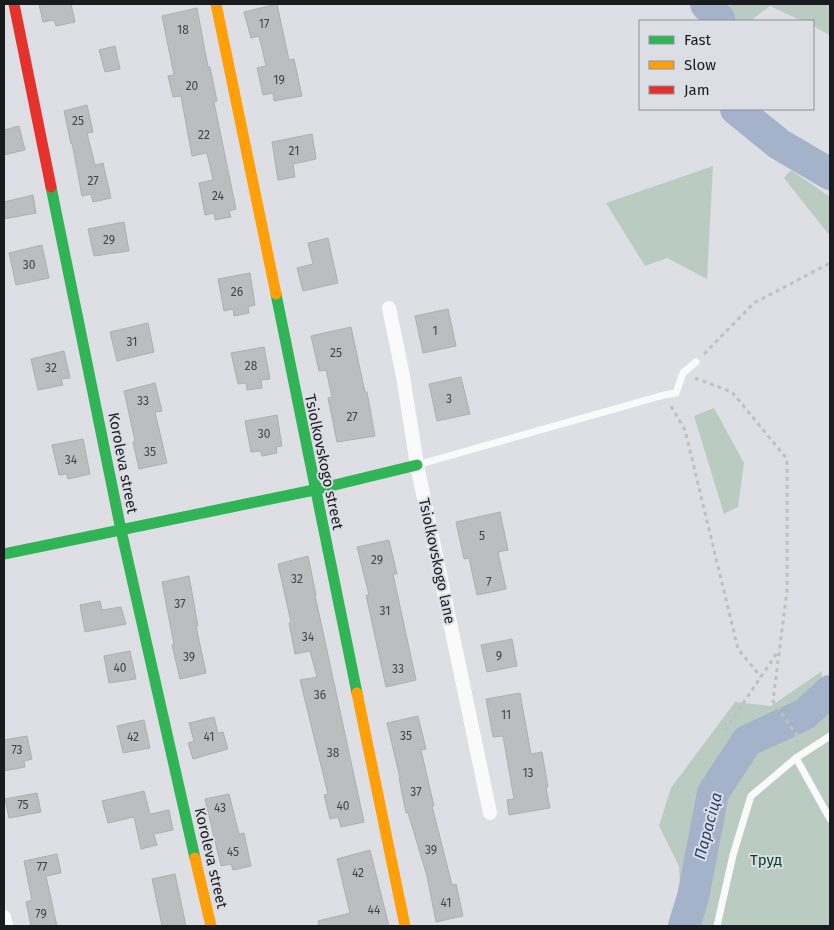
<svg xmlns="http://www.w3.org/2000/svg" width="834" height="930" viewBox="0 0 834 930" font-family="'Fira Sans',sans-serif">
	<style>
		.green { fill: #bacbc2 }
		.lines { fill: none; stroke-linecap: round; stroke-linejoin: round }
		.river { stroke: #a4b2ca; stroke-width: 32 }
		.building { fill: #bcbdc1; stroke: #afafb2 }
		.path { stroke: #bfc0c1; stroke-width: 3; stroke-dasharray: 4 4; stroke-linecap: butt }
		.lane { stroke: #fafafb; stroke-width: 7 }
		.street { stroke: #fafafb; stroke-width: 14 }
		.fast { stroke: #30b455; stroke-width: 11 }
		.slow { stroke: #ff9f0a; stroke-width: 11 }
		.jam { stroke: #e5322d; stroke-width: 11 }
		.labels { text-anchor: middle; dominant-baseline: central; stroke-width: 4; stroke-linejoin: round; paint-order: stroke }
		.number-label { font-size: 12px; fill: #424447 }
		.street-label { font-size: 15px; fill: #1a1b1e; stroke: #dcdee6 }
		.park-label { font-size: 15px; fill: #064625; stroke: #dcdee6 }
		.water-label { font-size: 16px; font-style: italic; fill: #273f6c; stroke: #dcdee6 }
	</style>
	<rect width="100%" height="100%" fill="#dedfe4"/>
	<g class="green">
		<polygon points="731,4 830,4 830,35 813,26 813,21 802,21 770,6 750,21 730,21 724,11"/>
		<polygon points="713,166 707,279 667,258 645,266 606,203"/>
		<polygon points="791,170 830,197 830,236 784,178"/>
		<polygon points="714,408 744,463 738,507 724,514 694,416"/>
		<polygon points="822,671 820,699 830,691 830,926 683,926 679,866 659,826 671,788 735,702 771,706"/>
	</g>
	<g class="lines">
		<g class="river">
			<polyline points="706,4 719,19 719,21"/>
			<polyline points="736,109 779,144 830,174"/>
			<polyline points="684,926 693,897 713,793 747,741 805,714 830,691"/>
		</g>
	</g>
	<g class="building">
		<polygon points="39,4 71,4 75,22 56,26 54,20 43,22"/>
		<polygon points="277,4 289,60 294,59 302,96 274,101 273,93 263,95 257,68 266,66 259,36 251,38 244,12"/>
		<polygon points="197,8 208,67 210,67 217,101 214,102 236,209 229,211 231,217 215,220 214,213 205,215 199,183 213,180 207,153 192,156 181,96 173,97 168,76 174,75 162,16"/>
		<polygon points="115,46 120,69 105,72 99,50"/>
		<polygon points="87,105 93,132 87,133 95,165 103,163 111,198 93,202 91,194 82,196 72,143 71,144 64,111"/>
		<polygon points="19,126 25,150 4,155 4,130"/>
		<polygon points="312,134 316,159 293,164 295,177 278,180 272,142"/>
		<polygon points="33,195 36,213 4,219 4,202"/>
		<polygon points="124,222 129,251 94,256 88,229"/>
		<polygon points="328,238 338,283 303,291 297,268 313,264 308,243"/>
		<polygon points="42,245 49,278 16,285 9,253"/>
		<polygon points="250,273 255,305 248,307 249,313 234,316 233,309 224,311 218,279"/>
		<polygon points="448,309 456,346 423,353 415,316"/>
		<polygon points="148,323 154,352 117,361 110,332"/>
		<polygon points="351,327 365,392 367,392 375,436 337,442 328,398 332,397 326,370 319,371 311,336"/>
		<polygon points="264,347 270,379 261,380 262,388 247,390 246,383 238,384 231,353"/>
		<polygon points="64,351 70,378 61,379 63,385 38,390 31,359"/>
		<polygon points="461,377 470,414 437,421 429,384"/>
		<polygon points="155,383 162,411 155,412 167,463 139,469 133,442 135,441 124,391"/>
		<polygon points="277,415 282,446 276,447 277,453 262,456 260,451 251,452 245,421"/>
		<polygon points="83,439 90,474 68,479 67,474 59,475 52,445"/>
		<polygon points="500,512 508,550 498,552 506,589 477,595 469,558 464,559 456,522"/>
		<polygon points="389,540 397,574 393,574 416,680 386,687 366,595 369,595 357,547"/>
		<polygon points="308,556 316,595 315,595 364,822 341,827 338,817 330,819 324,795 328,794 300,680 317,677 310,651 295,654 289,623 291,622 278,564"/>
		<polygon points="189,576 198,626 196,626 206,673 180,679 172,645 174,645 162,582"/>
		<polygon points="100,601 102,610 121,607 126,624 85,632 80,605"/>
		<polygon points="512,639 517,666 487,672 481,645"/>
		<polygon points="130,651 136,679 109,683 104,656"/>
		<polygon points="520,693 531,754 542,752 548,787 546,787 550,808 509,815 507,800 514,799 503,736 493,737 486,699"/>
		<polygon points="418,716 426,749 421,750 434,806 432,806 452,885 456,884 463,916 436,922 427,876 408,813 406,813 399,778 400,778 387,723"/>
		<polygon points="214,717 218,733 223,732 228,749 193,759 188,743 194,741 189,723"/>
		<polygon points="144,720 150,748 123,753 117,726"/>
		<polygon points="27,736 32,759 24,761 25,767 4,771 4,740"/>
		<polygon points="144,791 150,814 169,810 173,830 154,834 157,845 141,849 134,817 108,823 102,801"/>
		<polygon points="37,793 41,812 9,818 5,799"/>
		<polygon points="229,794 239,834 244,833 251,866 233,870 231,864 221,866 205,799"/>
		<polygon points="370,850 389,926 319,926 318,921 350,913 337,859"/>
		<polygon points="57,854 61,873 46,876 57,926 31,926 26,902 32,900 24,861"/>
		<polygon points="175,874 186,926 162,926 152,879"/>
	</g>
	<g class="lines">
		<g class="path">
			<polyline points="704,354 754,303 830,263"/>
			<polyline points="695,378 732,392 787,459 787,591 773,701 798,737 797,743"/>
			<polyline points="671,406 685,430 738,649 761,677"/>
			<polyline points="725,730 779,650"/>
		</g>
		<g class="lane">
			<polyline points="417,465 664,395 676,393 683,373 696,362"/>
			<polyline points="796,758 830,819"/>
			<polyline points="717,926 733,855 751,796 796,758 830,736"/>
		</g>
		<g class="street">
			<polyline points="389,308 403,376 417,465 490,813"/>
			<polyline points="4,917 6,926"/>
		</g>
		<g class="fast">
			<polyline points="51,187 121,530 195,858"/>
			<polyline points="276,294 357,693"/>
			<polyline points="4,554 314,490 417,465"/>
		</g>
		<g class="slow">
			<polyline points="216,4 276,294"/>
			<polyline points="357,693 405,926"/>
			<polyline points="195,858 211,926"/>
		</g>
		<polyline class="jam" points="14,4 51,187"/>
	</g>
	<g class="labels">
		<g class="number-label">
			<text x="264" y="24">17</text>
			<text x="183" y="30">18</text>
			<text x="279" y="80">19</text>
			<text x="192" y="86">20</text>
			<text x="78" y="121">25</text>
			<text x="204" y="135">22</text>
			<text x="294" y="151">21</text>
			<text x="93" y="181">27</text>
			<text x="218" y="196">24</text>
			<text x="109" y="240">29</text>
			<text x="29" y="265">30</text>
			<text x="237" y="292">26</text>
			<text x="435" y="331">1</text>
			<text x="132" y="342">31</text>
			<text x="336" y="353">25</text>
			<text x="251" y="366">28</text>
			<text x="51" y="368">32</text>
			<text x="449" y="399">3</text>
			<text x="143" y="401">33</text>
			<text x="352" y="417">27</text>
			<text x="264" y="434">30</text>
			<text x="150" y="452">35</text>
			<text x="71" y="460">34</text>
			<text x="482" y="536">5</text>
			<text x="377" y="560">29</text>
			<text x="297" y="579">32</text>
			<text x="489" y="582">7</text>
			<text x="180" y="604">37</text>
			<text x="385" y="611">31</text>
			<text x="308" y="637">34</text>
			<text x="499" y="656">9</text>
			<text x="189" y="657">39</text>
			<text x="120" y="668">40</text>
			<text x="398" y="669">33</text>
			<text x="320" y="695">36</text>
			<text x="506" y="715">11</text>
			<text x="406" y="736">35</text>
			<text x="133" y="737">42</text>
			<text x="209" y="737">41</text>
			<text x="17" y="750">73</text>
			<text x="333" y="753">38</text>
			<text x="528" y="773">13</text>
			<text x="416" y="792">37</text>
			<text x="23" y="805">75</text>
			<text x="343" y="806">40</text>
			<text x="220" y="808">43</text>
			<text x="431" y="850">39</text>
			<text x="233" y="852">45</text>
			<text x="42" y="867">77</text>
			<text x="358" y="873">42</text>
			<text x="446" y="903">41</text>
			<text x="374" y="910">44</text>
			<text x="41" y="914">79</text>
		</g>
		<g class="street-label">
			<text transform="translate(324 462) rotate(78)">Tsiolkovskogo street</text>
			<text transform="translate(123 463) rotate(79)">Koroleva street</text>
			<text transform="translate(437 561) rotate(78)">Tsiolkovskogo lane</text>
			<text transform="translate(211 858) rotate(77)">Koroleva street</text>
		</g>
		<g class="park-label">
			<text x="766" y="860">Труд</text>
		</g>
		<g class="water-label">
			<text transform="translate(708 826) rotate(-75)">Парасіца</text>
		</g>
	</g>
	<rect width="834" height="930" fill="none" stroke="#1a1b1e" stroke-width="10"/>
	<rect x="639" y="20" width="175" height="90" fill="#dcdee6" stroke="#8e9096"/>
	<rect x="649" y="36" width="25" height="8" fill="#30b455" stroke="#8e9096"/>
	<text x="684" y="45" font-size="15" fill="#1a1b1e">Fast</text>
	<rect x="649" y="61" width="25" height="8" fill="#ff9f0a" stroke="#8e9096"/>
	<text x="684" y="70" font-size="15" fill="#1a1b1e">Slow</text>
	<rect x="649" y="86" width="25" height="8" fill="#e5322d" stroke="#8e9096"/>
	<text x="684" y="95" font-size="15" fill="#1a1b1e">Jam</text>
</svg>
